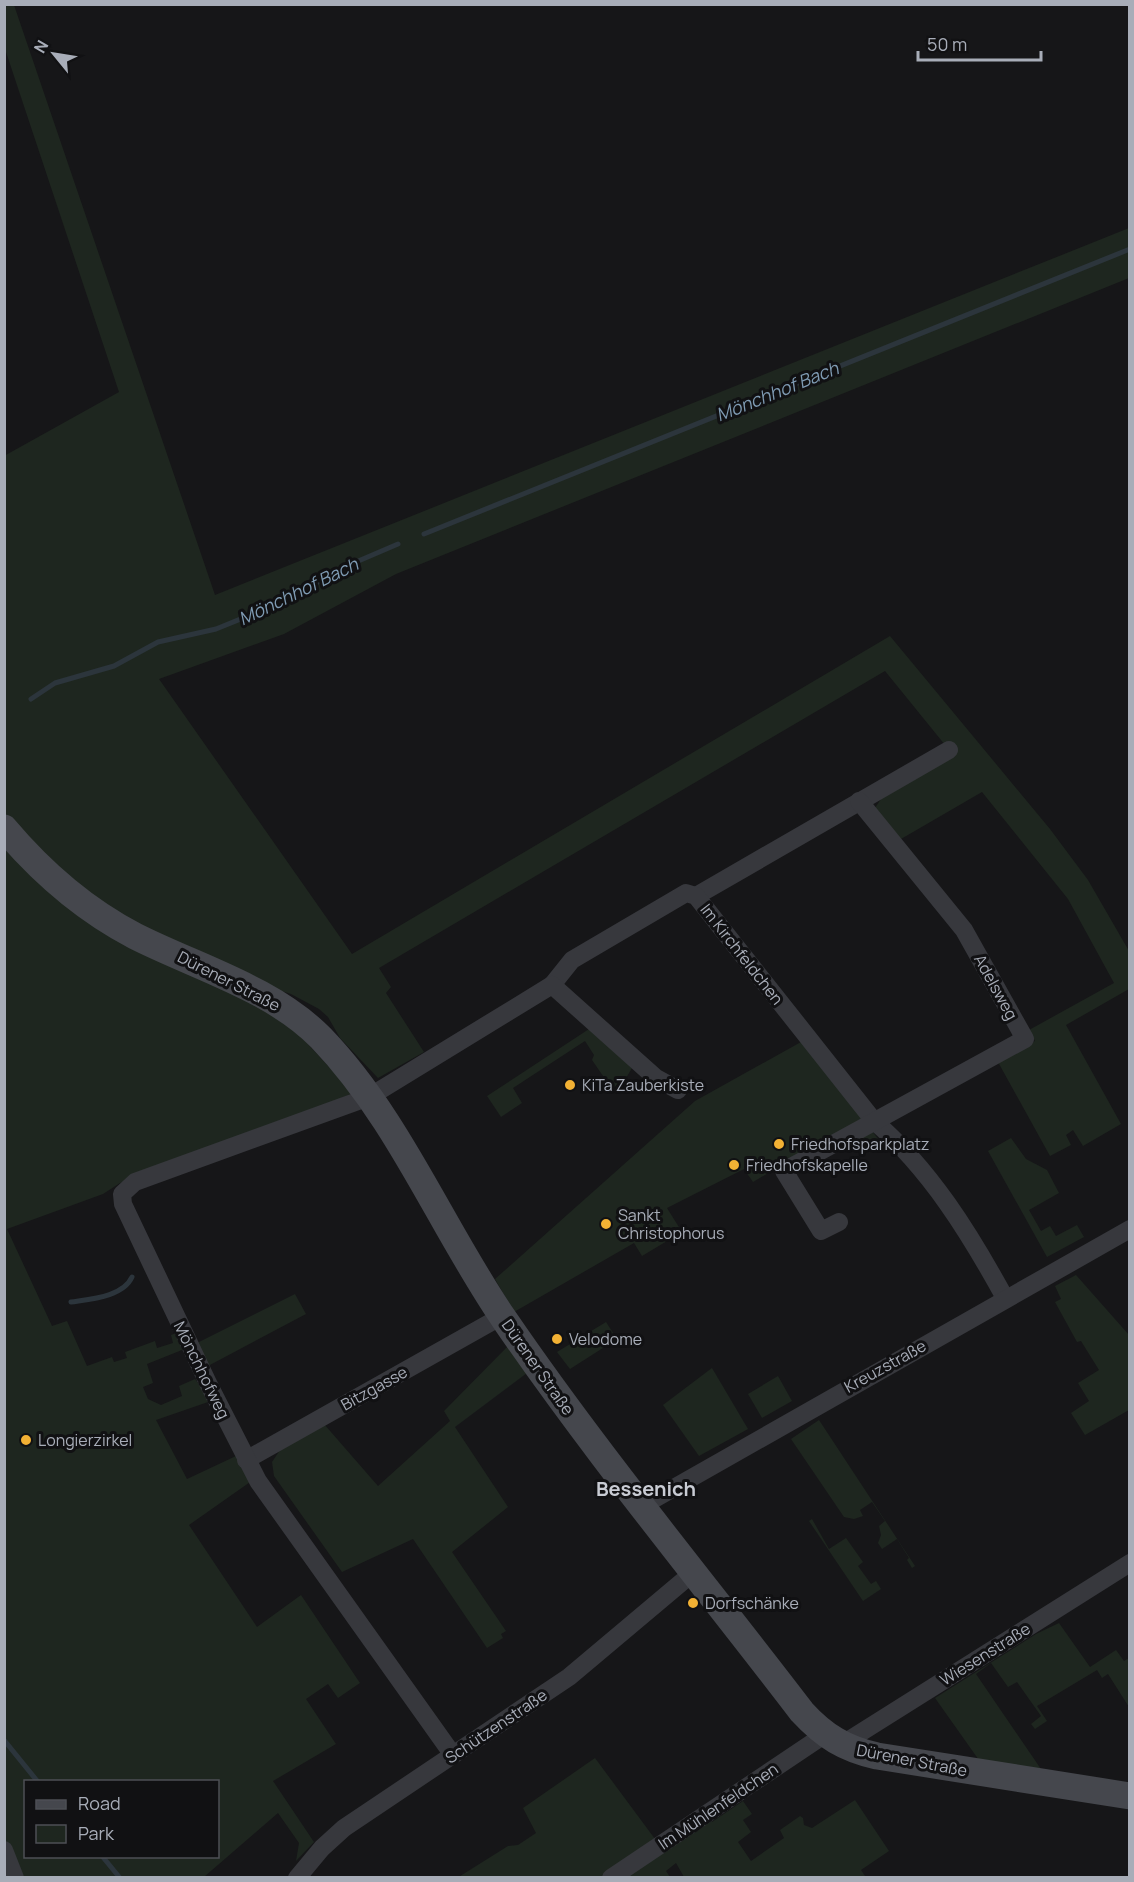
<svg xmlns="http://www.w3.org/2000/svg" width="1134" height="1882" viewBox="0 0 1134 1882" font-family="Manrope,sans-serif">
	<style>
		.green { fill: #1e261f; fill-rule: evenodd }
		.lines { fill: none; stroke-linecap: round; stroke-linejoin: round }
		.stream { stroke: #2c353c; stroke-width: 5 }
		.street { stroke: #37383d; stroke-width: 18 }
		.secondary { stroke: #45474d; stroke-width: 27 }
		.poi-dot { fill: #f2b134; stroke: #111113; stroke-width: 2 }
		.labels { text-anchor: middle; dominant-baseline: central; stroke-width: 6; stroke-linejoin: round; paint-order: stroke }
		.street-label { font-size: 16px; fill: #a8adb8; stroke: #111113 }
		.poi-label { font-size: 16px; fill: #a8adb8; stroke: #111113; text-anchor: start }
		.water-label { font-size: 18px; font-style: italic; fill: #7f9bb3; stroke: #111113 }
		.quarter-label { font-size: 20px; font-weight: bold; fill: #c9ccd4; stroke: #111113 }
	</style>
	<rect width="100%" height="100%" fill="#161618"/>
	<g class="green">
		<polygon points="5,5 14,5 215,595 1129,228 1129,278 396,574 284,634 159,679 352,954 890,636 1050,829 1088,880 1129,951 1129,989 1066,1025 1121,1124 1083,1146 1073,1130 1066,1135 1071,1145 1050,1156 998,1062 1035,1041 1029,1030 1114,983 1068,899 982,792 901,839 875,808 881,799 954,756 885,671 379,968 391,987 386,993 424,1052 378,1078 340,1038 328,1017 319,1009 291,994 247,980 96,905 5,817 4,456 119,392 5,49"/>
		<path d="M 5,840 L 284,1018 L 353,1093 L 266,1130 L 120,1183 L 103,1194 L 7,1229 L 52,1326 L 67,1321 L 87,1366 L 112,1357 L 114,1362 L 127,1358 L 125,1352 L 155,1341 L 157,1348 L 173,1343 L 171,1335 L 179,1332 L 187,1348 L 147,1364 L 153,1383 L 143,1387 L 148,1399 L 161,1405 L 182,1396 L 179,1386 L 195,1379 L 211,1401 L 156,1420 L 187,1479 L 236,1456 L 253,1480 L 189,1525 L 257,1627 L 301,1595 L 360,1683 L 338,1698 L 328,1684 L 306,1699 L 336,1744 L 273,1781 L 314,1842 L 296,1861 L 299,1843 L 278,1813 L 204,1877 L 5,1877 ZM 26,1782 L 218,1782 L 218,1856 L 26,1856 Z"/>
		<polygon points="589,1029 632,1068 626,1078 612,1089 592,1060 594,1055 585,1041 513,1088 522,1103 501,1117 487,1096"/>
		<polygon points="801,1042 883,1145 830,1137 753,1182 744,1169 667,1208 682,1232 642,1256 634,1243 514,1312 495,1279 695,1101"/>
		<polygon points="1011,1138 1026,1159 1047,1170 1059,1193 1029,1210 1041,1231 1050,1226 1056,1236 1077,1225 1084,1237 1047,1257 988,1151"/>
		<polygon points="1076,1275 1129,1335 1129,1410 1085,1435 1071,1413 1089,1401 1078,1383 1099,1370 1081,1341 1077,1342 1055,1302 1061,1299 1055,1286"/>
		<polygon points="295,1294 306,1314 208,1366 195,1344"/>
		<polygon points="606,1322 617,1339 570,1369 557,1352"/>
		<polygon points="509,1345 527,1373 455,1427 508,1507 452,1552 506,1631 501,1634 503,1638 487,1648 413,1539 342,1572 274,1476 272,1462 280,1450 324,1424 378,1486 450,1421 444,1411"/>
		<polygon points="712,1368 748,1429 699,1456 663,1405"/>
		<polygon points="778,1376 792,1401 762,1418 748,1394"/>
		<polygon points="819,1420 915,1566 912,1568 907,1560 909,1558 897,1539 882,1549 878,1543 881,1535 879,1526 885,1521 872,1502 860,1510 863,1516 854,1519 844,1517 791,1439"/>
		<polygon points="812,1519 829,1549 846,1538 863,1562 858,1566 871,1584 876,1581 881,1589 863,1601 809,1521"/>
		<polygon points="1059,1623 1090,1667 1116,1650 1124,1661 1129,1658 1129,1707 1108,1674 1102,1678 1097,1670 1037,1706 1047,1721 1035,1729 1031,1724 1041,1716 1017,1682 1008,1687 991,1663 976,1674 1043,1772 981,1763 935,1698 1036,1634"/>
		<polygon points="595,1758 655,1839 702,1808 712,1822 743,1801 752,1814 743,1820 751,1832 738,1842 751,1861 784,1838 780,1830 800,1816 803,1818 804,1825 812,1828 855,1800 889,1851 861,1870 865,1876 863,1877 684,1877 676,1863 666,1871 670,1877 457,1878 508,1846 518,1845 536,1833 523,1808"/>
	</g>
	<g class="lines">
		<g class="stream">
			<polyline points="424,534 1130,249"/>
			<polyline points="31,699 55,683 114,666 158,642 216,629 280,603 349,565 398,544"/>
			<path d="M 71,1302 C 90,1299 123,1297 132,1277"/>
			<polyline points="4,1740 38,1782"/>
			<polyline points="102,1856 120,1878"/>
		</g>
		<g class="street">
			<polyline points="696,896 949,750"/>
			<path d="M 552,985 L 572,960 L 686,893 L 696,896 L 874,1121 C 930,1169 970,1234 1005,1298"/>
			<polyline points="839,1222 821,1231 784,1171 1025,1039 964,930 859,801"/>
			<polyline points="246,1460 502,1316"/>
			<polyline points="642,1506 1130,1229"/>
			<polyline points="841,1745 1130,1563"/>
			<polyline points="453,1755 258,1481 208,1383 123,1204 122,1194 135,1182 369,1097 552,985 656,1078 678,1090"/>
			<polyline points="4,1850 15,1878"/>
			<polyline points="297,1878 322,1848 344,1828 569,1677 695,1571"/>
			<polyline points="611,1878 824,1735"/>
		</g>
		<path class="secondary" d="M 4,828 C 42,873 83,909 135,936 C 196,967 272,988 321,1038 C 399,1119 441,1227 504,1319 C 597,1455 702,1581 802,1712 C 824,1736 845,1749 877,1756 L 1130,1796"/>
	</g>
	<g class="poi-dot">
		<circle cx="570" cy="1085" r="6"/>
		<circle cx="779" cy="1144" r="6"/>
		<circle cx="734" cy="1165" r="6"/>
		<circle cx="606" cy="1224" r="6"/>
		<circle cx="557" cy="1339" r="6"/>
		<circle cx="26" cy="1440" r="6"/>
		<circle cx="693" cy="1603" r="6"/>
	</g>
	<g class="labels">
		<g class="street-label">
			<text transform="translate(742 954) rotate(52)">Im Kirchfeldchen</text>
			<text transform="translate(229 981) rotate(27)">Dürener Straße</text>
			<text transform="translate(996 987) rotate(61)">Adelsweg</text>
			<text transform="translate(885 1366) rotate(-29)">Kreuzstraße</text>
			<text transform="translate(538 1367) rotate(55)">Dürener Straße</text>
			<text transform="translate(202 1370) rotate(64)">Mönchhofweg</text>
			<text transform="translate(374 1388) rotate(-29)">Bitzgasse</text>
			<text transform="translate(985 1654) rotate(-32)">Wiesenstraße</text>
			<text transform="translate(496 1726) rotate(-34)">Schützenstraße</text>
			<text transform="translate(912 1760) rotate(11)">Dürener Straße</text>
			<text transform="translate(718 1806) rotate(-34)">Im Mühlenfeldchen</text>
		</g>
		<g class="poi-label">
			<text x="582" y="1085">KiTa Zauberkiste</text>
			<text x="791" y="1144">Friedhofsparkplatz</text>
			<text x="746" y="1165">Friedhofskapelle</text>
			<text x="618" y="1215">Sankt<tspan x="618" dy="18">Christophorus</tspan></text>
			<text x="569" y="1339">Velodome</text>
			<text x="38" y="1440">Longierzirkel</text>
			<text x="705" y="1603">Dorfschänke</text>
		</g>
		<g class="water-label">
			<text transform="translate(777 391) rotate(-22)">Mönchhof Bach</text>
			<text transform="translate(298 591) rotate(-26)">Mönchhof Bach</text>
		</g>
		<g class="quarter-label">
			<text x="646" y="1488">Bessenich</text>
		</g>
	</g>
	<rect width="1134" height="1882" fill="none" stroke="#a8adb8" stroke-width="12"/>
	<rect x="24" y="1780" width="195" height="78" fill="#111113" stroke="#4d4f55" stroke-width="1.5"/>
	<rect x="36" y="1800" width="30" height="9" fill="#45474d" stroke="#4d4f55" stroke-width="1.5"/>
	<text x="78" y="1810" font-size="18" fill="#a8adb8">Road</text>
	<rect x="36" y="1825" width="30" height="18" fill="#1e261f" stroke="#4d4f55" stroke-width="1.5"/>
	<text x="78" y="1840" font-size="18" fill="#a8adb8">Park</text>
	<g transform="translate(54 54) rotate(300)" stroke="#111113" stroke-width="4.5" paint-order="stroke">
	<path d="M0-4.5L10 22L0 15L-10 22Z" fill="#a8adb8"/>
	<text y="-9" font-size="16" font-weight="bold" text-anchor="middle" fill="#a8adb8">N</text>
	</g>
	<path d="M918 51v9h123v-9" fill="none" stroke="#a8adb8" stroke-width="3"/>
	<text x="927" y="51" font-size="18" fill="#a8adb8" stroke="#111113" stroke-width="4.5" paint-order="stroke">50 m</text>
</svg>
